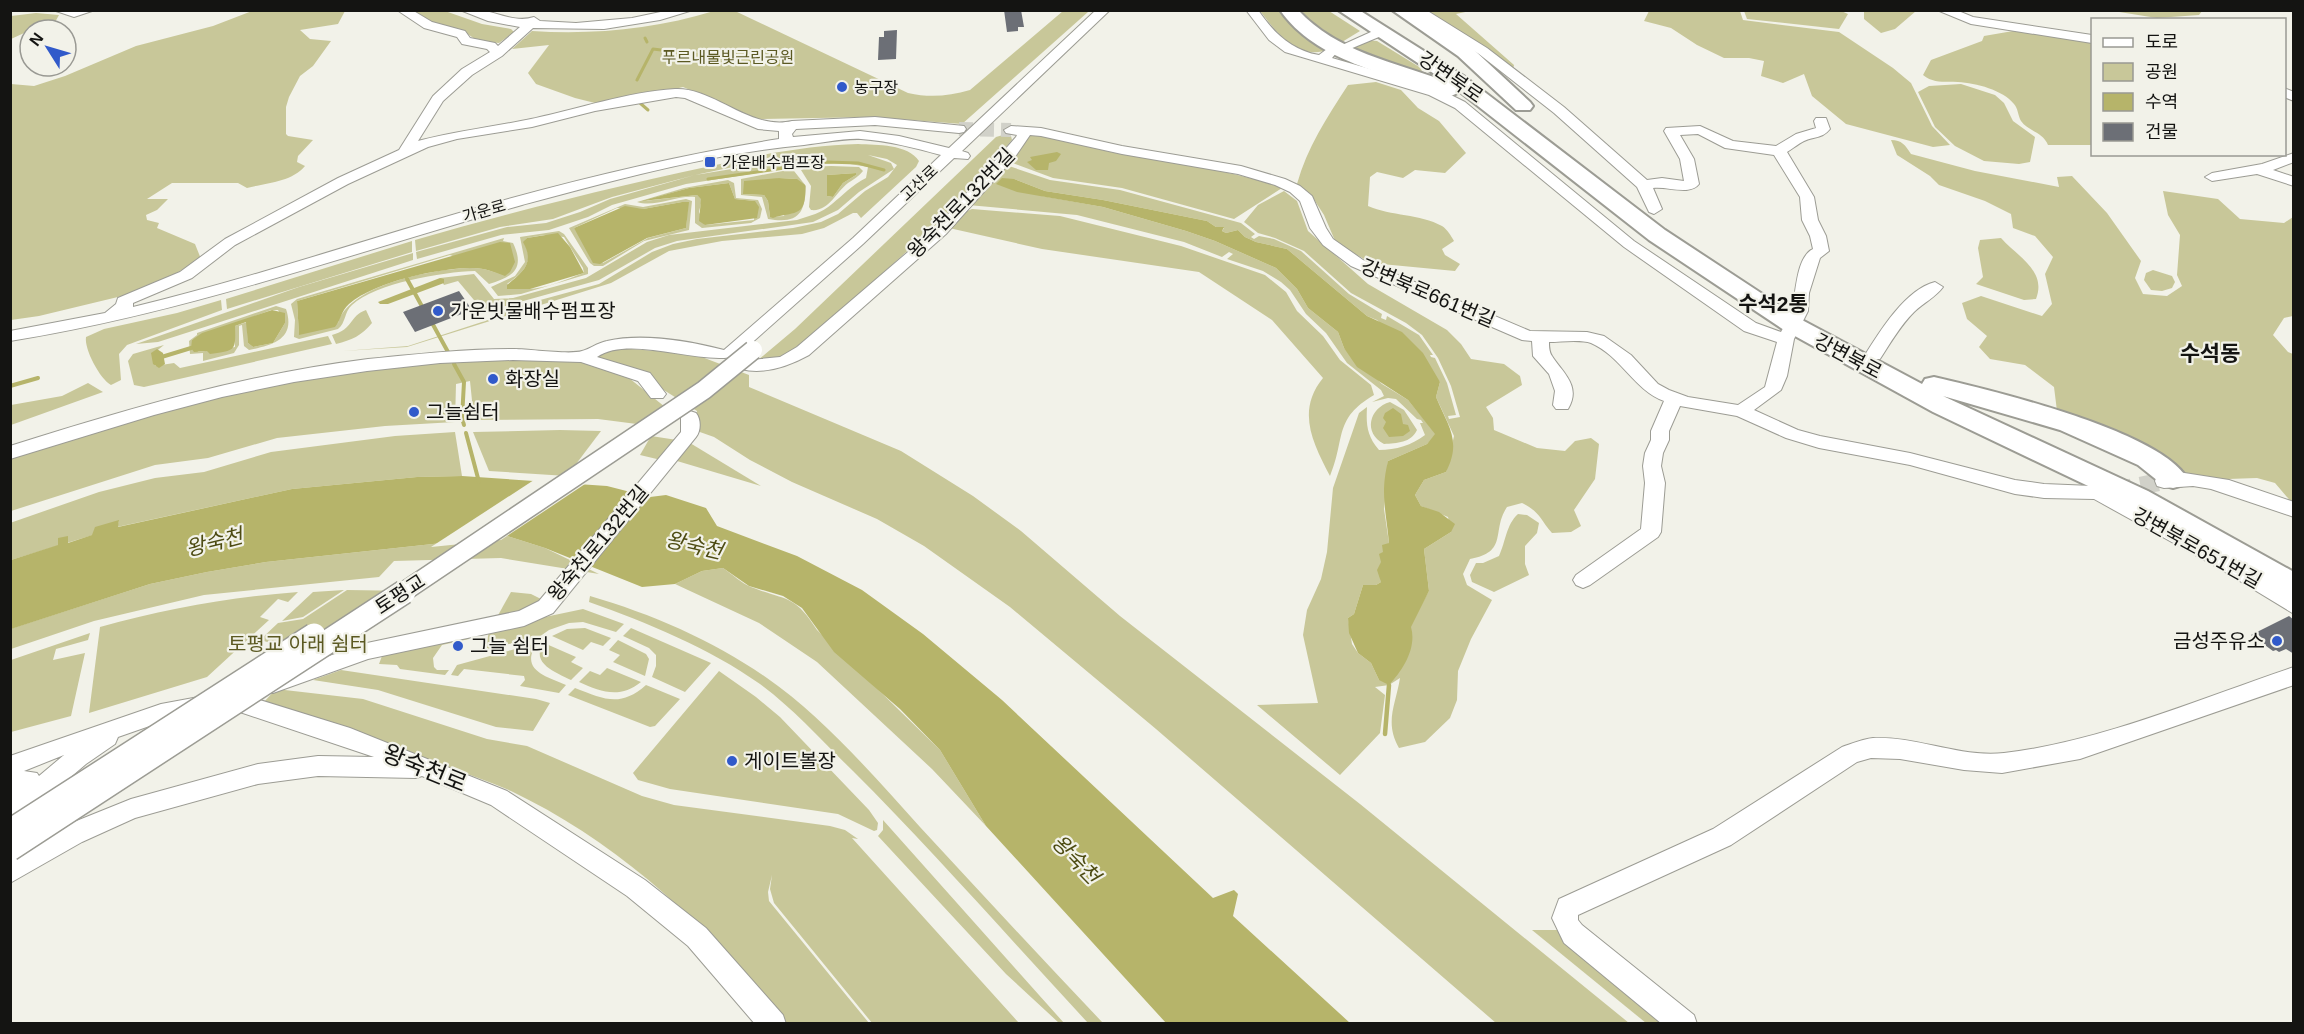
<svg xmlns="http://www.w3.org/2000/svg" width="2304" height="1034" viewBox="0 0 2304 1034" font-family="Arial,'Noto Sans KR',sans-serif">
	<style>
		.green { fill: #c8c799; fill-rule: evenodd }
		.water { fill: #b6b46a }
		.pier { fill: #f2f2e9 }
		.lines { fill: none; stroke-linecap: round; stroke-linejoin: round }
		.stream-far2 { stroke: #b6b46a; stroke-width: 3 }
		.stream-far1 { stroke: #b6b46a; stroke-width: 4 }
		.stream { stroke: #b6b46a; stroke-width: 4.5 }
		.canal { fill: #b6b46a; fill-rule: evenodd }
		.building { fill: #6c6f76 }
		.minor-tunnel-far1 { stroke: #d1d1c9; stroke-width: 14; stroke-dasharray: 14 7; stroke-linecap: butt }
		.minor-tunnel { stroke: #d1d1c9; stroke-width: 18; stroke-dasharray: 18 9; stroke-linecap: butt }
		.minor-casing { stroke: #9c9c94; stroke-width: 2 }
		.highway-casing { stroke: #9c9c94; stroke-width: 4 }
		.minor { fill: #fff; fill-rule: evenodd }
		.highway { fill: #fff; fill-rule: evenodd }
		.minor-bridge-far1-casing { stroke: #9c9c94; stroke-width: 21; stroke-linecap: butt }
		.minor-bridge-casing { stroke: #9c9c94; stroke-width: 26; stroke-linecap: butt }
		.minor-bridge-far1 { stroke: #fff; stroke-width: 18 }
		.minor-bridge { stroke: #fff; stroke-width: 23 }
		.poi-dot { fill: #315aca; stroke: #f2f2e9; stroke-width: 2 }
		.labels { text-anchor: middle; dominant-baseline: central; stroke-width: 4.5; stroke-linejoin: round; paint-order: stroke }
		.far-park-label { font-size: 16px; fill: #5b5922; stroke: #f2f2e9 }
		.far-poi-label { font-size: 16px; fill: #141412; stroke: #f2f2e9; text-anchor: start }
		.far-street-label { font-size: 16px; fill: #141412; stroke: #f2f2e9 }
		.street-label { font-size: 20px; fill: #141412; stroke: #f2f2e9 }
		.poi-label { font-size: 20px; fill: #141412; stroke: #f2f2e9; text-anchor: start }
		.park-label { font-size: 20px; fill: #5b5922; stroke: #f2f2e9 }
		.neighbourhood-label { font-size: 21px; font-weight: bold; fill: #141412; stroke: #f2f2e9 }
		.water-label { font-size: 21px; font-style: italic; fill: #4d4b12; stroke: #f2f2e9 }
		.quarter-label { font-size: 22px; font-weight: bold; fill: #141412; stroke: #f2f2e9 }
		.near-street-label { font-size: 24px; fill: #141412; stroke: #f2f2e9 }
	</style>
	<rect width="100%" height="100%" fill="#f2f2e9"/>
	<g class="green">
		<polygon points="1839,10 1848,14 1839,29 1747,19 1744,11"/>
		<path d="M 252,11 L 345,11 L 338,24 L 300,30 L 310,39 L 331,41 L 313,66 L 300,76 L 289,97 L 286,107 L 286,134 L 288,136 L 313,140 L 298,156 L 297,162 L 305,166 C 292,182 266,183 247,188 L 238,183 L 172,183 L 147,199 L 168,199 L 157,210 L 146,215 L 147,220 L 159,223 L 157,228 L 195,244 L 201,259 L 166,279 L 122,296 L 39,316 L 11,320 L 11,84 L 34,86 L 65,76 L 136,46 L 213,26 Z"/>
		<polygon points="411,11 445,11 482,24 511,29 514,32 499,43 478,41 460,29 430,23"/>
		<path d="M 714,11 L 735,11 L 908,93 C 930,98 949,96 970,90 L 1063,11 L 1088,11 L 1088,12 L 962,124 L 872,117 L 758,119 L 683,87 L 651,95 L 595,103 L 575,98 L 536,84 L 528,73 L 549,45 L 512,49 L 532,31 C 594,35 655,29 714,11 Z"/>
		<path d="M 1260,11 L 1279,11 C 1292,28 1311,39 1329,49 C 1300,62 1276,32 1260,11 Z"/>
		<polygon points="1298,11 1329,11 1360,31 1342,42 1322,32"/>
		<polygon points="1422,11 1470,11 1456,14 1514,65 1513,70"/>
		<polygon points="1649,11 1740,11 1743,20 1839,32 1893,68 1911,83 1932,126 1950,145 1933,147 1846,124 1812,96 1804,74 1783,83 1761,76 1764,61 1749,58 1724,58 1697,45 1671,28 1644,21"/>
		<polygon points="1864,11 1864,10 1916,11 1895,29 1881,33 1864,19"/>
		<polygon points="2113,11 2202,10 2202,11 2199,15 2157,18"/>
		<polygon points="36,13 59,15 54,24 35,28 11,39 11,16"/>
		<path d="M 2013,31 L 2032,32 L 2092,43 L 2092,145 L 2048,145 C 2043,132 2028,131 2021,121 C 2018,116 2018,108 2014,104 C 2003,90 1976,83 1958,82 C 1945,81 1934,84 1923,75 L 1931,60 L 1982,41 L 1984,36 Z"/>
		<polygon points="1366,40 1377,41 1421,68 1422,72 1407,70 1350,48"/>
		<path d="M 1376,82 L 1401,90 L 1418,108 L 1439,121 L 1466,153 L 1445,173 L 1415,170 L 1403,178 L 1377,172 L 1370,177 L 1368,206 C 1391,216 1420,214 1442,226 C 1447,229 1451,236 1454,241 L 1442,249 L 1445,255 L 1460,264 L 1455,271 L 1371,263 L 1336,243 L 1324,215 L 1313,198 L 1297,184 C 1307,148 1327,117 1348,85 Z"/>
		<polygon points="1961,84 1995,95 2004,103 2013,121 2035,137 2030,162 2019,164 1984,161 1955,146 1935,127 1918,92 1929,86"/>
		<path d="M 1030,134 C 1060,139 1090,148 1120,154 C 1175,164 1229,169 1282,188 L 1234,219 L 1122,188 L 1053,178 L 1007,161 Z"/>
		<polygon points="1003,135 1011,136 1012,140 948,214 818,332 784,357 758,360 795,329 996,137"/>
		<path d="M 1891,140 C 1902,140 1905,145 1911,154 L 1975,171 L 2059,187 L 2057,177 L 2072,176 L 2107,213 L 2141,261 L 2135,278 L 2143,294 L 2167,296 L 2182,286 L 2177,275 L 2180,235 L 2168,215 L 2163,191 L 2218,199 L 2240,219 L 2284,223 L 2293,217 L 2293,316 L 2284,318 L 2273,335 L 2288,352 L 2293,354 L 2293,504 L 2275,483 L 2257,478 L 2228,479 L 2215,489 L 2163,468 L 2057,411 L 2054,387 L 2025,365 L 1990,359 L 1979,347 L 1987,336 L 1967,319 L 1962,303 L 1981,296 L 2042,316 L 2052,304 L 2045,274 L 2053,257 L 2035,236 L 2013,228 L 2011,214 L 1985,201 L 1939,185 L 1930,176 L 1897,155 Z"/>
		<path d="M 858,144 C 877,145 908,144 919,161 L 916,167 L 861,218 L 857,213 L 853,213 L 824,228 L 802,234 L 722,241 L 669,251 L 611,283 L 407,347 L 343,351 L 408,346 L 488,320 L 507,309 L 599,284 L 652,252 L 673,244 L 697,239 L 793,228 L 821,222 L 838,214 L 865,191 L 888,177 L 897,165 L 887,159 L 868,155 L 891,163 L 894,169 L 859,192 L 838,210 L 813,222 L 677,241 L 655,248 L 599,280 L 484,312 L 458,281 L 444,285 L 440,278 L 474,274 L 494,299 L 513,298 L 586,278 L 647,242 L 669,235 L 797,220 C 809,216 822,213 832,204 C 843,195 852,185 866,178 L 868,167 L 844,163 L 816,164 L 686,184 L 612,205 L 588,217 L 549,230 L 501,235 L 417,259 L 416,252 L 507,227 L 546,223 L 580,212 L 610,199 L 695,175 L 612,197 L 553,219 L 500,227 L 416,251 L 415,240 C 522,209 629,183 739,160 L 738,166 L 695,175 L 768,163 L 741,165 L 742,159 C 780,151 820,145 858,144 Z"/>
		<path d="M 1003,164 L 1050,180 L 1120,190 L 1241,223 L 1255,234 L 1251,237 L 1254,239 L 1259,236 L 1274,239 L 1301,251 L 1349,294 L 1382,314 L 1381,318 L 1386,320 L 1387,316 L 1419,335 L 1433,355 L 1430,355 L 1431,357 L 1435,358 L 1447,383 L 1456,415 L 1448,416 L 1449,419 L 1460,417 L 1451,386 L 1438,358 L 1422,335 L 1406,323 L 1351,293 L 1304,251 L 1275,238 L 1258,233 L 1244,222 L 1258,205 L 1284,191 L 1297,201 L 1308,231 L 1368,284 L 1447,330 L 1461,344 L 1471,359 L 1504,364 L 1520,376 L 1522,385 L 1486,407 L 1493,418 L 1494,430 L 1537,448 L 1565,451 L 1575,441 L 1591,438 L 1599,444 L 1595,479 L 1574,510 L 1581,526 L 1571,532 L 1552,533 C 1539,518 1541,513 1522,503 L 1507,507 C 1491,531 1509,552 1470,559 L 1463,574 L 1467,585 L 1492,600 L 1471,639 L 1458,671 L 1457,700 L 1450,718 L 1425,742 L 1399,748 C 1384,722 1396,704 1400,678 L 1389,685 L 1375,687 L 1385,695 L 1380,733 L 1340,775 L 1257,705 L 1318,703 L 1303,635 L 1307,610 L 1321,579 L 1327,552 L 1333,488 L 1359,413 L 1367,407 C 1366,425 1367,436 1379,450 C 1396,450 1412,445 1425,435 L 1420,423 L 1423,423 L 1421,420 L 1417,419 L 1396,399 L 1388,398 L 1372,402 L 1384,396 L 1381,390 L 1347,363 L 1326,333 L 1306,314 L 1290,290 L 1281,282 L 1263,271 L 1227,259 L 1233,254 L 1229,252 L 1222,257 L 1184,242 L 1077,215 L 968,205 ZM 1014,179 L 1045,191 L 1103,200 L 1207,221 L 1216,227 L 1224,228 L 1222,231 L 1226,233 L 1238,230 L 1245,237 L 1256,242 L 1287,249 L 1367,316 L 1377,320 L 1440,382 L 1436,397 L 1454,436 L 1446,472 L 1424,480 L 1415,495 L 1421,506 L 1448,517 L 1451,532 L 1424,549 L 1429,591 L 1379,680 L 1371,663 L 1358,653 L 1352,644 L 1348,618 L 1354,614 L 1363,585 L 1376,585 L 1381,582 C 1379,567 1381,555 1389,543 L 1384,509 L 1388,461 L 1427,444 L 1436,434 L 1408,400 L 1382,384 L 1344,348 L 1338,332 L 1308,308 L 1297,289 L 1276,268 L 1215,241 L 1186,231 L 1103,207 L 1042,196 Z"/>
		<path d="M 831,166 L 859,167 L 863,171 C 859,176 854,179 848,183 C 836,192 829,212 811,210 L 809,207 L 811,186 L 801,170 L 808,167 ZM 856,173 L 856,175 L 843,183 L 833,197 L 827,196 L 827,175 Z"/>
		<path d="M 788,170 L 794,171 L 806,186 C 805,214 798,224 768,219 L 762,197 L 741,195 L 741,179 ZM 779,178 L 797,179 L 784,216 L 770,217 L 768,201 L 764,195 L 743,194 Z"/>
		<path d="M 728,180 L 734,183 L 736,198 L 758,200 L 762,209 L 760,218 L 751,223 L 702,228 L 695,223 L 695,197 C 676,195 655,208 637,202 L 684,188 ZM 729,183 L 735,199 L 755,201 L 754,220 L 705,225 L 699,212 L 702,199 L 697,195 L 644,201 L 689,188 Z"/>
		<path d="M 686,199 L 692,201 L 689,230 L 644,241 L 603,266 L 594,266 L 590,263 L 569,228 L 625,204 L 643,207 ZM 682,202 L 688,202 L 686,228 L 648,238 L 603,263 L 574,228 L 617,208 L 643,209 Z"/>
		<path d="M 972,209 L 1060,216 L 1181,246 L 1265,275 L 1286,292 L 1297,311 L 1323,336 L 1340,360 L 1371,385 L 1374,395 C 1333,419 1346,438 1330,476 C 1313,443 1296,411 1323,378 L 1272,320 L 1199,272 L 1042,249 L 949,228 L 960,214 Z"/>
		<path d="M 559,231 L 564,234 L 588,268 L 588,274 L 521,294 L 498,296 L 491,287 L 515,276 L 525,262 L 520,237 ZM 544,235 L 564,237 L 583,268 L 584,273 C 561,281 530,297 507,284 C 523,272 535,263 524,242 L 527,238 Z"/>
		<path d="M 504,238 L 503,241 L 513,243 C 525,268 514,277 489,284 L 475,271 C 442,272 376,283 352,305 C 344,312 346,323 338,329 L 299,339 L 294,337 L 295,320 L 291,304 L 297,299 ZM 450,255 L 505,276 C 494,272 485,268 473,268 C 437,268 349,284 338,323 L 299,334 L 297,301 Z"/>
		<path d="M 2001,238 C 2018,257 2047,271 2036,299 L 2024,300 L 1976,284 L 1983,277 L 1978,248 L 1980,240 Z"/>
		<polygon points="412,241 412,252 227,309 226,299"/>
		<polygon points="413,253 413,260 158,342 136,344 299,287"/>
		<polygon points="2153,270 2172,276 2175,282 2172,288 2162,291 2151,290 2144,280 2146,273"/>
		<path d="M 221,300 L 222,310 L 127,345 L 119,354 L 121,380 L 111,385 C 100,379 84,349 86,337 L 104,329 L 177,313 Z"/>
		<path d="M 276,306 L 286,309 C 296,339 273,345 249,350 L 244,346 L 242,325 L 239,326 L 239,345 L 234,353 L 203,361 L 203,353 L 190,354 L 189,341 L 197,335 L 197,333 ZM 271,310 L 278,310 L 285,323 L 273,343 L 253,347 L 248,343 L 247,322 L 235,326 L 235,347 L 198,352 L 192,340 Z"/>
		<path d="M 366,310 L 372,323 C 361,336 352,340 336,344 L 332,335 C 354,329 349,316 366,310 Z"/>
		<polygon points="328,336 332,344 144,387 134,385 128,361 133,354 164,345 154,353 155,366 174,363 180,368"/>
		<polygon points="619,348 694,354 749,375 749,387 901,451 973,496 1021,531 1120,616 1360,804 1629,1023 1496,1023 1156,729 1010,607 924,546 877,519 792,482 750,460 714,437 697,431 697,411 659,387 637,369 597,358 596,352"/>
		<polygon points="480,358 574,359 629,378 675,415 660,427 598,419 474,420 470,381 456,384 455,422 385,426 277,438 208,458 155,465 11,511 11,454 176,403 325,374"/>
		<polygon points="88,383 103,392 11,425 11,405 62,396"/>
		<path d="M 1390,402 L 1404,410 L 1417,430 C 1411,443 1397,443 1384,444 C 1363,433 1369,408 1390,402 Z"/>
		<polygon points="560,430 601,431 567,476 489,471 473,432"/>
		<polygon points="455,432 462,476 417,477 292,489 117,527 119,521 93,535 11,560 10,523 99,492 155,478 204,472 271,452 395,436"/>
		<polygon points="651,436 677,440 661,460 640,455"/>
		<polygon points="690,443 761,486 677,461"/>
		<path d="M 1518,514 L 1527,515 L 1539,523 L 1537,533 L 1525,546 L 1525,564 L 1529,575 L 1494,592 L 1472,582 L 1470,575 L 1476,563 L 1483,563 L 1499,556 C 1506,541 1506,525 1518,514 Z"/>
		<polygon points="507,536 545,548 599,574 501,558 394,561 379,577 204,595 94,621 11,649 10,629 150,584 207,572 266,562"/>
		<path d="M 723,568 C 732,574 741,583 751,587 C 787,601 794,594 817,630 L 940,750 L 986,826 L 932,769 L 817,662 L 759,623 L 675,584 L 702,571 Z"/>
		<polygon points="344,590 303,617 282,621 313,592"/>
		<polygon points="347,590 414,591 247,670 271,643 260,640 278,623 303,619"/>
		<path d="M 298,592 L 288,602 L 278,599 L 260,617 L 269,620 L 207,677 L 89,713 L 100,627 C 165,609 230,597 298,592 Z"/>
		<polygon points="511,592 531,594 543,600 532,610 497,617"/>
		<path d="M 590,596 C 652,614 714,641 767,678 C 822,716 875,777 920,827 C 981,893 1041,958 1103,1023 L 1088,1023 C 1010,939 934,852 853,771 C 823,742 794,709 760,684 C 709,648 648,623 589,602 Z"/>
		<polygon points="583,609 624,624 616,632 583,622 569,623 549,630 539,637 488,649 486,647 489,631 492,628"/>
		<polygon points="585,628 611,638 603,646 591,642 583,650 552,636 567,629"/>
		<polygon points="631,628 711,663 685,692 652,677 656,666 656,655 649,648 623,636"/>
		<polygon points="472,632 469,639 442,645 433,658 434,667 437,670 449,670 445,675 400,669 397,665 379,664 382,656"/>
		<polygon points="90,633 88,640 56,649 53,660 85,653 71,716 11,732 11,660"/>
		<polygon points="618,640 646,654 649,659 645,676 613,662 620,655 609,650"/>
		<path d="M 537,643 C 519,670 546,676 566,685 L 559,693 L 520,686 L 525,680 L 524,676 L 464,669 L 458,676 L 451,675 L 457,665 Z"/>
		<path d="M 544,643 L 576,657 L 571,662 L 583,668 L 571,680 C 557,673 529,663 544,643 Z"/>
		<path d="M 607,668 L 641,682 C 620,699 601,692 579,682 L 590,671 L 600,675 Z"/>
		<polygon points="341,670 536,699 550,703 533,731 496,727 378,690 313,680"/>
		<polygon points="719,671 756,697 780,717 869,810 878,823 877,830 874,831 838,814 670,789 638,780 633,773"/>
		<path d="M 646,685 L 680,699 L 655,726 L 650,727 L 568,695 L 575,688 C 604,699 620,708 646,685 Z"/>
		<path d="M 276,689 L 363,699 L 487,739 L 527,746 L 642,796 L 674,805 L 830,826 L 845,830 L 858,839 L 852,838 L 1019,1023 L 872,1023 L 774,903 L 770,889 L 772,875 L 768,892 L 769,901 L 869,1023 L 786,1023 C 712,929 620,843 511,791 C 489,781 466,774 443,765 C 384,742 325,721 264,702 Z"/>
		<polygon points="883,820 1064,1023 1059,1023 1006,974 878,836 883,830"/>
		<polygon points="1532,930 1558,930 1672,1023 1646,1023"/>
	</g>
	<g class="water">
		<polygon points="1057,152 1061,154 1056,161 1049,163 1048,170 1036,170 1027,162 1032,160 1030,157"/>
		<polygon points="856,173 856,175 843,183 833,197 827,196 827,175"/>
		<path d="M 779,178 L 797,179 L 805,185 C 807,219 794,211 773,218 L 770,217 L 768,201 L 764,195 L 743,194 L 744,181 Z"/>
		<path d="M 1002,178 L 1014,179 L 1045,191 L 1103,200 L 1207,221 L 1216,227 L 1224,227 L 1222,231 L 1226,233 L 1238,230 L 1245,237 L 1256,242 L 1287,249 L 1367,316 L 1402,332 L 1423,353 L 1440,382 L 1436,397 C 1448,426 1462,441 1446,472 L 1424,480 L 1415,495 L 1421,506 L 1439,512 L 1455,524 L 1451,532 L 1424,549 L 1429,591 L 1411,627 C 1417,648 1403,670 1389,685 L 1379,680 L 1371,663 L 1358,653 L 1349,633 L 1348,618 L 1354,614 L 1363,585 L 1376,585 L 1381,582 L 1377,570 L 1381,562 L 1379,554 L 1383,552 L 1382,545 L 1389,543 C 1386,510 1380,494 1388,461 L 1427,444 L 1435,434 L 1408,400 L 1357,367 L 1344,348 L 1338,332 L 1308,308 L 1297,289 L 1276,268 L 1215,241 L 1186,231 L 1103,207 L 1017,192 L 996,184 Z"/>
		<polygon points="729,183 735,199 755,201 759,207 757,218 705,225 699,221 701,199 697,195 642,201 689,188"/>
		<polygon points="682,202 689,202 686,228 647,238 600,264 593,263 574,228 625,206 643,209"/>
		<path d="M 558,233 L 570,247 L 584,273 L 530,289 L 507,289 L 507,285 C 523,272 535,263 523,242 L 527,238 Z"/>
		<path d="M 500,242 L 510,243 L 515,262 L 510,272 L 505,276 C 494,272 485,268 473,268 C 439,268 376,281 349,304 C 341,311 341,320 335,327 L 299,335 L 297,301 Z"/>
		<path d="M 272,310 L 285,313 L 285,323 L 273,343 L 253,347 L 248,343 L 246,322 L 235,326 C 236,352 235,350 210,354 L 207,351 L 194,352 L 191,348 L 192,340 L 202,333 Z"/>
		<polygon points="1393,408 1401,414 1403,424 1408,425 1410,431 1403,436 1389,437 1383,428 1386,422 1383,418 1385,413"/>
		<polygon points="462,476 607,486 650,497 666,495 706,508 717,526 797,556 862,590 923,634 1002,700 1213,898 1234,890 1238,894 1233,916 1350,1023 1166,1023 986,826 940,750 900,709 834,652 802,608 783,596 749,586 723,568 702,571 675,584 642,587 545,548 507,536 266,562 207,572 150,584 11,629 11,560 58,545 58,538 68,536 68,543 92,535 95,527 119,520 118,527 292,489 417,477"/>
	</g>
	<polygon class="pier" points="537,478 588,482 501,540 431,547"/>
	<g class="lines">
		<g class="stream-far2">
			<polyline points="645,38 647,42"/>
			<polyline points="637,80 653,49 779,65"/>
			<polyline points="640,103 648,110"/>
			<polyline points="708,179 826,162 858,163 884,170"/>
		</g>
		<g class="stream-far1">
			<polyline points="407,279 424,310"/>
			<polyline points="431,321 448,352"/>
			<polyline points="155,359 191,348"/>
			<polyline points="454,364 464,382 462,418 464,425"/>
			<polyline points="10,386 38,378"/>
			<polyline points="466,433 479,482"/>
		</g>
		<polyline class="stream" points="1385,734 1389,685"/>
		<g class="canal">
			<polygon points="440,278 444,279 444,283 388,304 380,304 378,302"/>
			<polygon points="157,349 163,353 165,364 159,368 153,364 151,353"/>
		</g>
	</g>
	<g class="building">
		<polygon points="1004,10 1021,10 1024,27 1018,27 1018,31 1007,32"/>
		<polygon points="897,30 896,59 878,60 879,37 884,37 884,31"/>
		<polygon points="459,291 472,310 415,332 403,312"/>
		<polygon points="2289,616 2294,620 2294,654 2286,649 2279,652 2276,650 2273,651 2251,635"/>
	</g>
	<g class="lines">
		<polyline class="minor-tunnel-far1" points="959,129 1011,130"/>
		<polyline class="minor-tunnel" points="2114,491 2164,481"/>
		<defs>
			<g id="minor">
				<polygon points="53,10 95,10 74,17"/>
				<path d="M 397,10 L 412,10 L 432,22 L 465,31 L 470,38 L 495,43 L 498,46 L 520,27 L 488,21 L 460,10 C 467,10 474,10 480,10 C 499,13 516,23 534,17 L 540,21 L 576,23 L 632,18 L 670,10 L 693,10 L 660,20 L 604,29 L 533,28 L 502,56 L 472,75 L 443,101 L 418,141 C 456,131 493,127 531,119 C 579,109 626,92 675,89 C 714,87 750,131 792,121 L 875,117 L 964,126 L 966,129 L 964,132 L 959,133 L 875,125 L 796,129 L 792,134 L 793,137 L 860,131 L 899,136 L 949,148 L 1096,10 L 1110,10 L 962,151 L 968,153 L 970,156 L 968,159 L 954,158 L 863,244 L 737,356 C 700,366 630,334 597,357 L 650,373 L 666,394 L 663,398 L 651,398 L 638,381 L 581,362 L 513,360 L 440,363 L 367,371 L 294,382 L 222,397 L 154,415 L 10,459 L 10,446 C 127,409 246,374 368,359 C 416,354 465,349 514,349 C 529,349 570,355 582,351 C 590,349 597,343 607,341 C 642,333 689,341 724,350 L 853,238 L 941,155 C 915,148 889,141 861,139 C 843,138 822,143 804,145 C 708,154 614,180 522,205 C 352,253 185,313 10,341 L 10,331 L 105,313 L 116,304 L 118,298 L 180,272 L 225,239 L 338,178 L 399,150 L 433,96 L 462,69 L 490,52 L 487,49 L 462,44 L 457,37 L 424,28 ZM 676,97 L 685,98 L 758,129 L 779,131 L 779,139 C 659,158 541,188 425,223 C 328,252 232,283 133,307 L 133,303 L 192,278 L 235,245 L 348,184 L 428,147 L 457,139 L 532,127 L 595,111 Z"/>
				<path d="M 1246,10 L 1258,10 C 1274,33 1291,50 1319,55 L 1327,49 L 1335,49 L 1337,52 L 1332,58 L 1439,89 L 1465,102 L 1634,241 L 1756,323 L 1781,332 C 1785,325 1790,317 1792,310 C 1796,294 1796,257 1813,249 L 1810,236 L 1802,220 L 1800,197 L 1774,155 L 1725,148 L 1698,134 L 1680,135 L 1694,159 L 1699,184 C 1690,196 1667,186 1653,188 L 1662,209 L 1654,214 L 1649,212 L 1637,187 L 1554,113 L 1479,54 L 1411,10 L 1426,10 L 1487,48 L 1564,107 L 1647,180 L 1662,178 L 1684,181 L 1680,159 L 1664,131 L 1666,128 L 1700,126 L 1733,141 L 1776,146 L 1796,134 L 1816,128 L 1814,121 L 1816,118 L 1826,118 L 1830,129 C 1822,139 1814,136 1804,141 C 1798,144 1792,149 1787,152 L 1814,197 L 1818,220 L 1826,236 L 1829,251 L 1820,258 L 1809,293 L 1808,311 L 1794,339 L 1787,376 L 1781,390 L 1754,410 L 1798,430 L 1820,436 L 1910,453 L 2015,480 L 2044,484 L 2116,487 L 2117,494 L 2229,555 L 2294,595 L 2294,614 L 2215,566 L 2094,499 L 2044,498 L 2015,494 L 1910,465 L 1819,448 L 1786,438 L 1737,416 L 1680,406 L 1669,431 L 1669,440 L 1663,453 L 1661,466 L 1665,483 L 1661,532 L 1658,537 L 1590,585 L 1583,588 L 1576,585 L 1573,580 L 1576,575 L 1641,529 L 1645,483 L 1643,466 L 1645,453 L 1651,440 L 1651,431 L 1664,401 C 1634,390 1621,356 1591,343 C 1580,339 1561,342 1549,342 C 1549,346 1549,352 1552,356 C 1562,372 1582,386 1568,409 L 1556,409 L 1553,405 L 1555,391 L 1549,374 L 1533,356 L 1532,341 L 1522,340 L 1351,266 L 1323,245 L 1310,228 L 1300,201 L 1290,192 L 1275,185 L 1238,174 L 1122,154 L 1041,136 L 1030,135 L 1015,157 L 946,234 L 809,355 C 789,366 764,375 741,369 L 738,365 L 741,361 L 780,357 L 797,347 L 936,228 L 1016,137 L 1017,135 L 1006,133 L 1004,130 L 1011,126 L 1041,128 L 1122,146 L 1241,166 L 1285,179 L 1300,186 L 1312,196 L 1326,228 L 1333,239 L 1363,260 L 1530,331 L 1587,332 L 1604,336 L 1631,355 L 1658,384 L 1669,390 L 1688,397 L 1738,405 L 1765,387 L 1777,342 L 1744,331 L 1624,247 L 1455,108 L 1429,95 L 1285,52 L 1269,40 Z"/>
				<polygon points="1937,10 1956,10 1973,17 2092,35 2092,43 1971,24"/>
				<polygon points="1382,27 1386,28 1388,31 1386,34 1350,49 1346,50 1340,46"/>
				<polygon points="2284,88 2294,92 2294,101 2284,97"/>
				<polygon points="2294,153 2294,162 2273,170 2294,177 2294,186 2257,174 2212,181 2205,177 2212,173 2262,164"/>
				<path d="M 1935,282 L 1943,287 C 1936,297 1923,303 1914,312 C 1900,326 1891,342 1880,359 L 1868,359 L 1865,355 C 1880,331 1906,289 1935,282 Z"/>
				<path d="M 690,411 L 696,413 C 701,419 701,431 696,437 L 553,613 L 524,626 L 368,659 L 273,693 L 265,690 L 262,684 L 265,678 L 367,643 L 519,611 L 539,601 L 681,432 L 681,417 L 684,413 Z"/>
				<polygon points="2178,472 2229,480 2288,500 2294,502 2294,517 2211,489 2193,486 2164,488 2157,486 2155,481 2157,476"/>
				<path d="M 2294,667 L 2294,685 L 2080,759 L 2002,773 L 1964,770 L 1900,759 L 1871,758 L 1857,762 L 1731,845 L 1578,915 L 1578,920 L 1582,925 L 1694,1015 L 1697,1024 L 1662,1024 L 1564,943 L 1552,918 L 1559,899 L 1713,829 L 1842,747 C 1851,744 1863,739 1873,738 C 1917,736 1960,758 2004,753 C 2100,742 2202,698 2294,667 Z"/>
				<path d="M 231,691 L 350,728 L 507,791 L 645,880 L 706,928 L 783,1015 L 786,1024 L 755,1024 L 688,946 L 627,896 L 491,805 L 422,776 L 416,778 L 318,776 L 258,784 L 135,818 L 82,842 L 10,883 L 10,859 L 64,826 L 131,799 L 258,764 L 318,756 L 374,757 L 231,709 L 161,722 L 118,737 L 115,744 L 86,764 L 18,822 L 10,825 L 10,756 L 161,704 ZM 64,755 L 39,776 L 37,773 L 24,771 Z"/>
			</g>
			<g id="highway">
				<path d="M 1280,10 L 1298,10 C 1337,52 1394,62 1445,81 L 1338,10 L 1359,10 L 1465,77 L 1665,230 L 1802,320 L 1922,384 L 1925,379 L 1934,377 C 1990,390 2158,430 2187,478 L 2183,485 L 2173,488 L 2163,485 L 2138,465 L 2060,430 L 1943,396 L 2148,491 L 2294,572 L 2294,597 L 2283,594 L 2128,505 L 1933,412 L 1784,330 L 1649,240 L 1460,92 L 1451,96 L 1444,94 C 1388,73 1316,62 1280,10 Z"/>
				<polygon points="1392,10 1413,10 1472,48 1530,102 1533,106 1530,110 1516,110 1458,56"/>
			</g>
		</defs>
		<use href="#minor" class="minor-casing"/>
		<use href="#highway" class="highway-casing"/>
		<use href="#minor" class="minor"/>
		<use href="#highway" class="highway"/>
		<defs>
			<polyline id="minor-bridge-far1" points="402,593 704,390 753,350"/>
			<g id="minor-bridge">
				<polyline points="10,831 314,635"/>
				<polyline points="10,849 404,592"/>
			</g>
		</defs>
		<use href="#minor-bridge-far1" class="minor-bridge-far1-casing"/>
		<use href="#minor-bridge" class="minor-bridge-casing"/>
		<use href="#minor-bridge-far1" class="minor-bridge-far1"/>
		<use href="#minor-bridge" class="minor-bridge"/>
	</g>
	<g class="poi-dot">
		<circle cx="842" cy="87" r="6"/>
		<rect x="704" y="156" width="12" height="12" rx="3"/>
		<circle cx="438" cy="311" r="6"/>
		<circle cx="493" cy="379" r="6"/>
		<circle cx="414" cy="412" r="6"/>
		<circle cx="2277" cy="641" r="6"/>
		<circle cx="458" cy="646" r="6"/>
		<circle cx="732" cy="761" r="6"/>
	</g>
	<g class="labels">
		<g class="far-park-label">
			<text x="728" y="57">푸르내물빛근린공원</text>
		</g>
		<g class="far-poi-label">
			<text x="854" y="87">농구장</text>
			<text x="722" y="162">가운배수펌프장</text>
		</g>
		<g class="far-street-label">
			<text transform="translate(919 183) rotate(-43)">고산로</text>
			<text transform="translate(484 211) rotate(-16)">가운로</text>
		</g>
		<g class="street-label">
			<text transform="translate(1451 77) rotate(35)">강변북로</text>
			<text transform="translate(961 203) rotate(-46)">왕숙천로132번길</text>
			<text transform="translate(1428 293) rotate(23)">강변북로661번길</text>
			<text transform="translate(1848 356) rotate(28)">강변북로</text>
			<text transform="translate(598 543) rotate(-50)">왕숙천로132번길</text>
			<text transform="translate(2197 548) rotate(29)">강변북로651번길</text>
			<text transform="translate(400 594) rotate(-33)">토평교</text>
		</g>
		<g class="poi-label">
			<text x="450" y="311">가운빗물배수펌프장</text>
			<text x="505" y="379">화장실</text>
			<text x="426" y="412">그늘쉼터</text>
			<text x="2265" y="641" text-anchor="end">금성주유소</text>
			<text x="470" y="646">그늘 쉼터</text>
			<text x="744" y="761">게이트볼장</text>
		</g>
		<g class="park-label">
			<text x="298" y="644">토평교 아래 쉼터</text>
		</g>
		<g class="neighbourhood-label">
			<text x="1773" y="303">수석2통</text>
		</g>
		<g class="water-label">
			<text transform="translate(214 542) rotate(-14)">왕숙천</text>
			<text transform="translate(694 545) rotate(13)">왕숙천</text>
			<text transform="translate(1076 859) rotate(46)">왕숙천</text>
		</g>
		<g class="quarter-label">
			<text x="2210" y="353">수석동</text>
		</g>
		<g class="near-street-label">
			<text transform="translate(425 768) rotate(22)">왕숙천로</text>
		</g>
	</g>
	<rect width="2304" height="1034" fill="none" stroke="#141412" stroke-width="24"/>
	<rect x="2091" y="18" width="195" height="138" fill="#f2f2e9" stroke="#999993" stroke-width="1.5"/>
	<rect x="2103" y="38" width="30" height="9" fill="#ffffff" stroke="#999993" stroke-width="1.5"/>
	<text x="2145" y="48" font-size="18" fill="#141412">도로</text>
	<rect x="2103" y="63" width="30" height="18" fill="#c8c799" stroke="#999993" stroke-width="1.5"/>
	<text x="2145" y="78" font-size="18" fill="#141412">공원</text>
	<rect x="2103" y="93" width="30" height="18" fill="#b6b46a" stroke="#999993" stroke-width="1.5"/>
	<text x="2145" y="108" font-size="18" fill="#141412">수역</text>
	<rect x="2103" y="123" width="30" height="18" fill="#6c6f76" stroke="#999993" stroke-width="1.5"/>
	<text x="2145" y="138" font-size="18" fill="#141412">건물</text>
	<g transform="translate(48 48) rotate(307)"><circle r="28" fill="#f2f2e9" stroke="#999993" stroke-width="1.5"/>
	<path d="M0-4.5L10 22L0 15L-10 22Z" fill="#315aca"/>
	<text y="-9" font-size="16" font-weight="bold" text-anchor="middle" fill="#141412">N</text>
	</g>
</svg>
